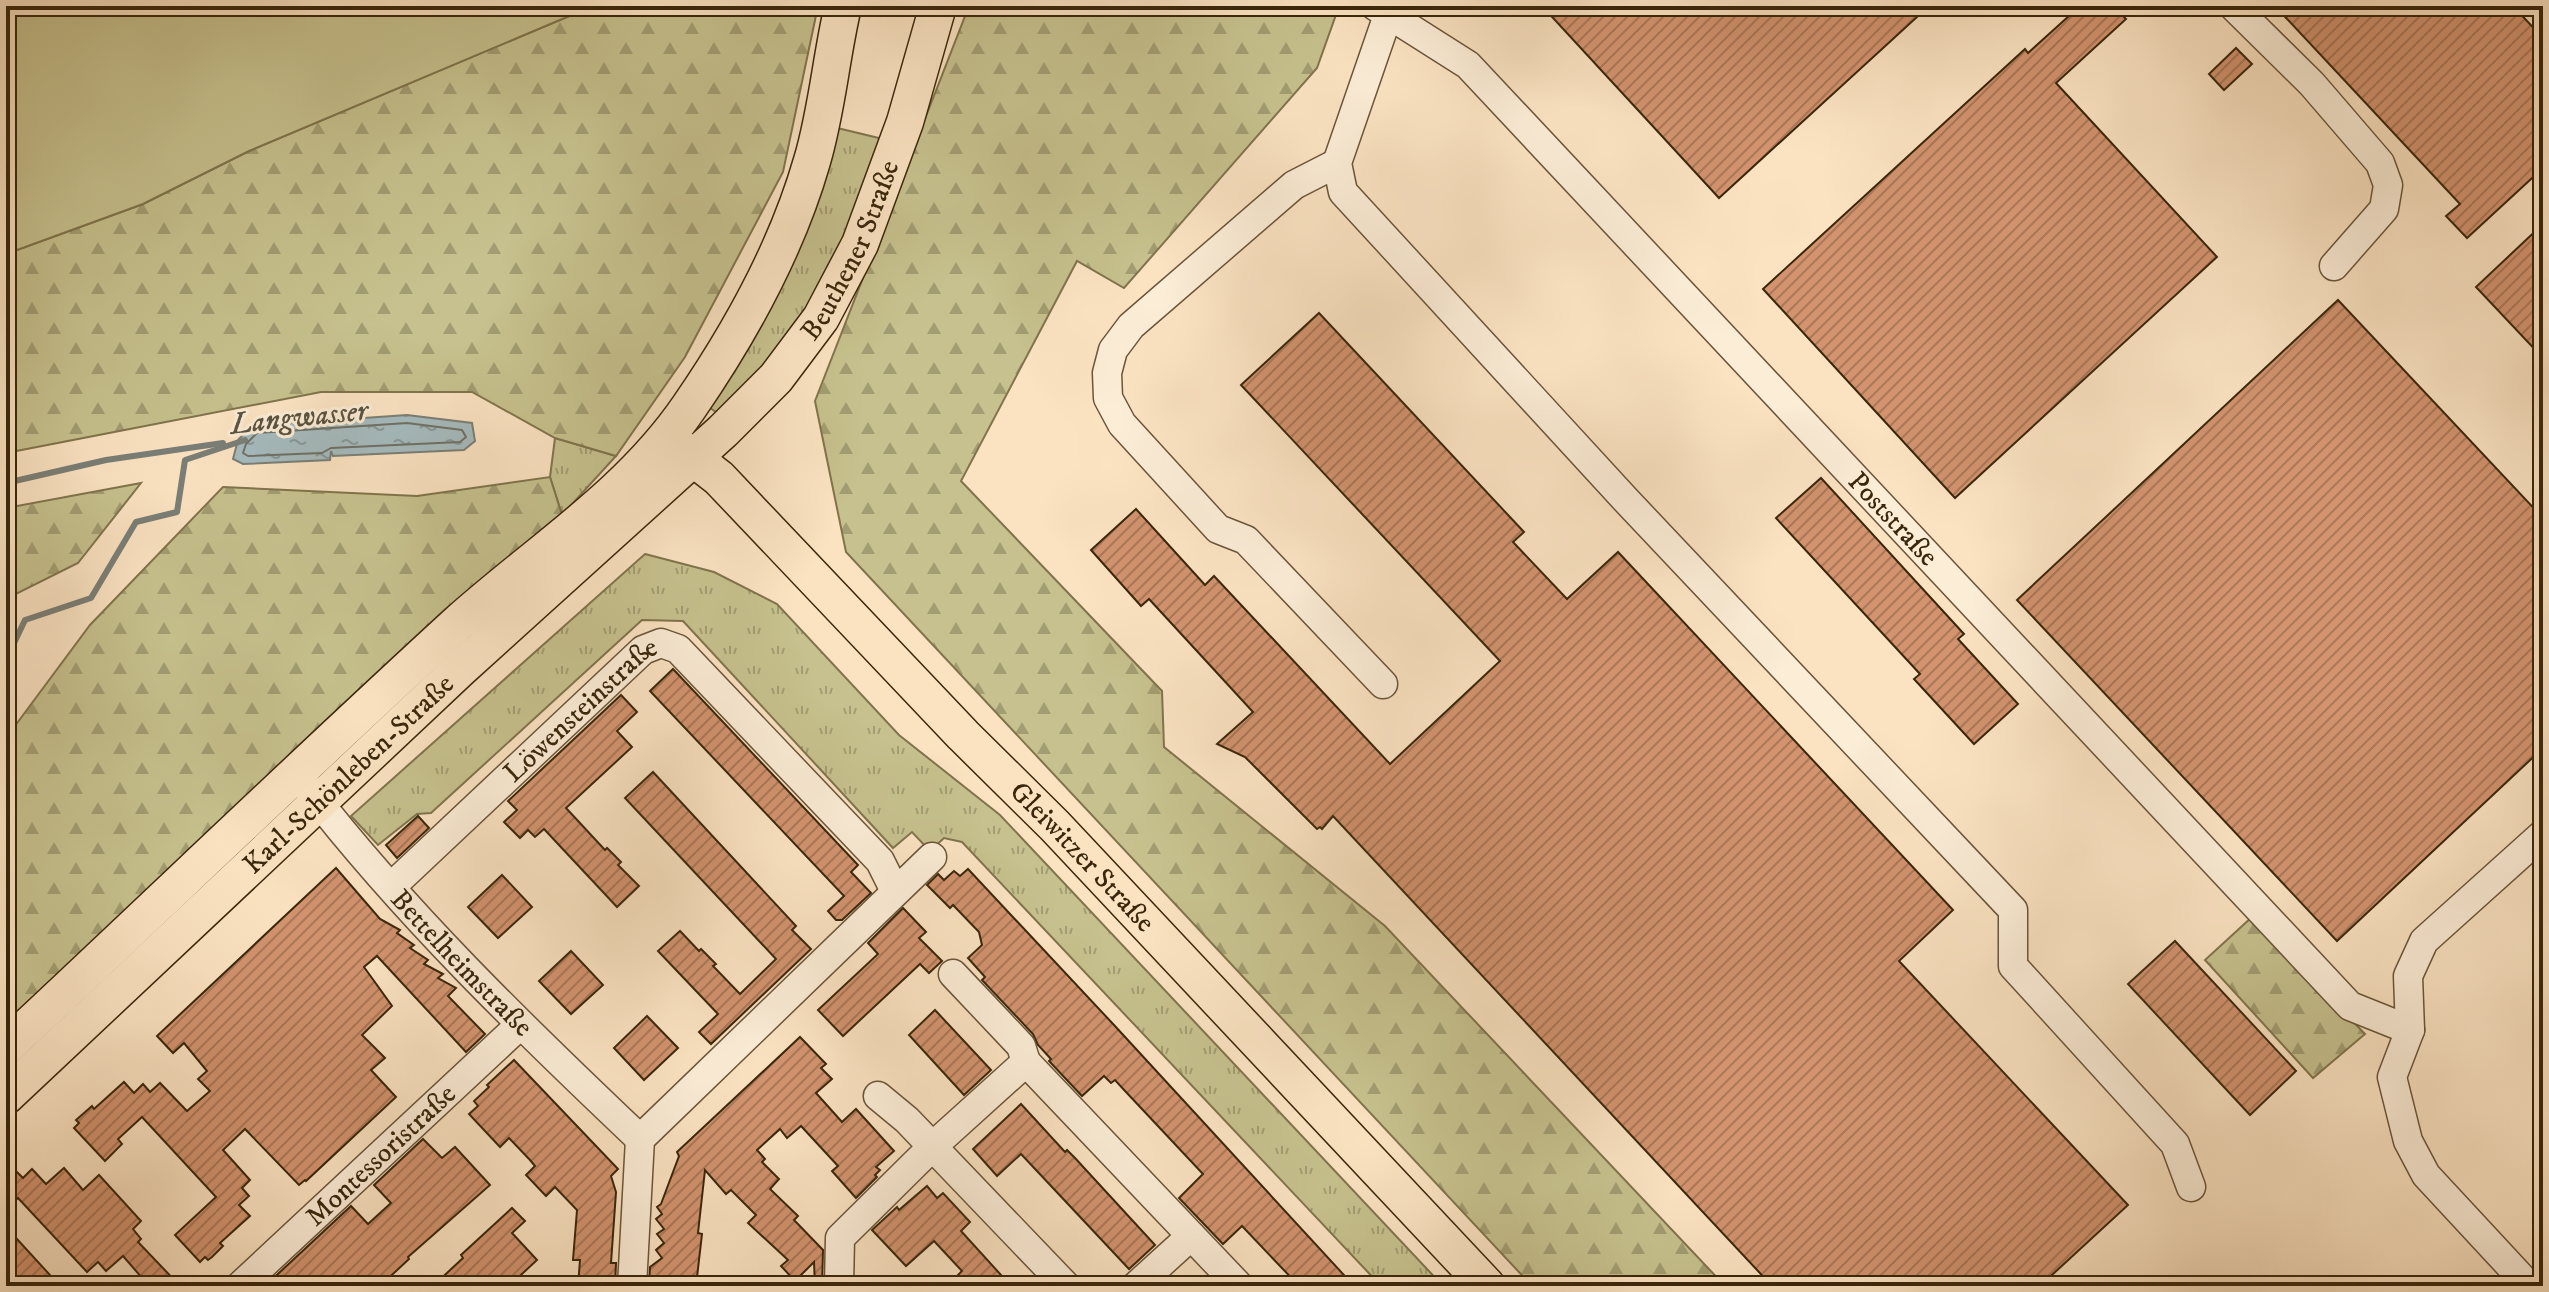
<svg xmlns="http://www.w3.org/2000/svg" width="2549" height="1292" viewBox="0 0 2549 1292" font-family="'IM FELL DW Pica',serif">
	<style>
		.grass { fill: url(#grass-tufts); stroke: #80744c; stroke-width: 2 }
		.forest { fill: url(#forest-firs); stroke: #80744c; stroke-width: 2 }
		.garden { fill: #c6c18e; stroke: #80744c; stroke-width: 2 }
		.water { fill: url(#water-ripples); stroke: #7a7f77; stroke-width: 2 }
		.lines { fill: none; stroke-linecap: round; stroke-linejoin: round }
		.shore { stroke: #6f7065; stroke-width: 2 }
		.stream { stroke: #7a7f77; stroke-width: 6 }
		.building { fill: url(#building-hatch); stroke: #39260b; stroke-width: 2 }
		.minor-casing { stroke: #6a5539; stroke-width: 31 }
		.major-casing { stroke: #39260b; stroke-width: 39 }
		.minor { stroke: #fcedd7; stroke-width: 28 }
		.major { stroke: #fbe3c2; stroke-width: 36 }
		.labels { text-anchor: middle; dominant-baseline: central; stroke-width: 6; stroke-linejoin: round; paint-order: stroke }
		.street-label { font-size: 28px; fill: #39260b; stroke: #fcedd7 }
		.water-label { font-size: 30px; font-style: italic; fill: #595341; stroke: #fcedd7 }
	</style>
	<defs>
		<pattern id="grass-tufts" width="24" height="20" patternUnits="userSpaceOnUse" patternTransform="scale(2)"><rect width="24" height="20" fill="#c6c18e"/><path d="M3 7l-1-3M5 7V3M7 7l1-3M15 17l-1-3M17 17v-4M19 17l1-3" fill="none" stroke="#a29d72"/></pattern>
		<pattern id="forest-firs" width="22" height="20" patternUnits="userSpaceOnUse" patternTransform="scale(2)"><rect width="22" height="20" fill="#c6c18e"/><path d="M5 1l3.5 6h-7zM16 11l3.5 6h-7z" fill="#a29d72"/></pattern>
		<pattern id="water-ripples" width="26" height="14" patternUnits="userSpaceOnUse" patternTransform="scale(2)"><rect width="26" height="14" fill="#a5bbbf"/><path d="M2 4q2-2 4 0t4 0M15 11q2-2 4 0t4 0" fill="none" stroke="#879899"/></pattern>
		<pattern id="building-hatch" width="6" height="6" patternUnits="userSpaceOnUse" patternTransform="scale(2)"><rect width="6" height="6" fill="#d2936e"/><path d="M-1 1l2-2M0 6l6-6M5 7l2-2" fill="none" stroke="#ab7859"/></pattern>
	</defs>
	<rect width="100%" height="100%" fill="#fbe3c2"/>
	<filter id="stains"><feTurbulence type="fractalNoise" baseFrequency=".0025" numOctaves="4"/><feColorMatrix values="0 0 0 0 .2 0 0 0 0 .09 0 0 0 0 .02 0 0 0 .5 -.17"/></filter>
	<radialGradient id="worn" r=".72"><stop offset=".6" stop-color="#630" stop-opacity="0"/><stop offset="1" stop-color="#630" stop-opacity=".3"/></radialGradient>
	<g class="grass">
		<polygon points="829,126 887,140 814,311 723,417 710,408"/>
		<polygon points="555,438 616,456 562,515 550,477"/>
		<polygon points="645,554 714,572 777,604 899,735 1000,815 1443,1286 1381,1286 962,842 944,838 930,851 912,832 893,848 683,621 642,620 431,813 417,814 378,845 351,816"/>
	</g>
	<g class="forest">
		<polygon points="593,6 818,6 783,172 685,357 616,456 555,438 472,392 321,392 6,453 6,254 143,204 249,151"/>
		<polygon points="969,6 1334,6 1338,9 1317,68 1124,288 1077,261 961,481 1162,691 1164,747 1385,926 1725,1286 1532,1286 846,552 815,401"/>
		<polygon points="550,477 562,515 6,1028 6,738 90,625 223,487 417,496"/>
		<polygon points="141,483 78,563 6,599 6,508"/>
		<polygon points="2252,917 2365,1034 2313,1078 2205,960"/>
	</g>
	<polygon class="garden" points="6,6 593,6 249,151 143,204 6,254"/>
	<polygon class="water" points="407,415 472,423 475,441 464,450 333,456 331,451 330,460 243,464 233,459 238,440 252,425 362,418 362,422 364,418"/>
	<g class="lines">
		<polygon class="shore" points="407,423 462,430 466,437 460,442 331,448 322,453 248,456 243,453 246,444 257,433"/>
		<g class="stream">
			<polyline points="6,483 106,460 223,443"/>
			<polyline points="6,660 25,620 91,598 136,522 177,512 185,460 245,440"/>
		</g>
	</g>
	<g class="building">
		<polygon points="1542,6 1929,6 1719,198"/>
		<polygon points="2080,6 2113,6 2126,19 2056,83 2217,257 1955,498 1763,289 2025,49 2028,53"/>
		<polygon points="2275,6 2513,6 2543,38 2543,168 2467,238 2446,216 2460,204"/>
		<polygon points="2236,48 2252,64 2224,90 2209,74"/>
		<polygon points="2543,224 2543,358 2476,287"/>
		<polygon points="2338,300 2543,518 2543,748 2337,941 2017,600"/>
		<polygon points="1319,313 1524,532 1513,542 1567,599 1618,552 1953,910 1899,961 2128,1205 2040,1286 1772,1286 1333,816 1322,829 1320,827 1317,829 1245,757 1217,744 1253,712 1149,599 1141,606 1091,550 1136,509 1205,585 1214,576 1390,764 1500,661 1241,385"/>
		<polygon points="1821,478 1964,634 1958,639 2018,704 1974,744 1914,679 1920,674 1776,518"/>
		<polygon points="673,669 858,865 851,872 871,893 842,920 836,920 828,911 844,896 650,691"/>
		<polygon points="621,695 637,712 617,731 632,747 566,808 605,850 607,848 621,862 618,865 639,886 617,907 544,829 535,837 528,830 520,838 504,822 517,810 508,801"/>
		<polygon points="653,772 796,926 792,930 811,949 711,1044 699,1032 718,1014 658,951 680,931 699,951 701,949 716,964 713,966 740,994 776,959 625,798"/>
		<polygon points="418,816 429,828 397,858 386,845"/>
		<polygon points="336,868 380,919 400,930 397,933 414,945 410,948 428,960 424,964 443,974 438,978 456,988 448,996 485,1034 466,1052 377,956 364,967 392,1006 362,1035 385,1058 371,1070 396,1097 306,1181 305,1180 299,1185 245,1129 223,1150 250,1180 242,1188 249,1196 239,1205 250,1216 220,1243 223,1246 212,1257 208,1260 205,1257 200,1262 175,1235 216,1197 142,1117 118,1139 122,1144 105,1161 74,1128 79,1123 76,1120 92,1106 94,1109 124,1082 134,1093 143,1084 150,1092 160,1083 187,1111 210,1091 198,1079 207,1071 184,1043 173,1053 157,1036"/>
		<polygon points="968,869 1114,1025 1354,1286 1299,1286 1242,1226 1223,1244 1179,1198 1203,1174 1126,1092 1115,1080 1111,1083 1104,1076 1082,1096 1049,1061 1051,1059 1038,1045 1033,1034 982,980 985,977 968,958 982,945 979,932 953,905 950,908 927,885 938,874 944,880 954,871 960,876"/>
		<polygon points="502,875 532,907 498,938 468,907"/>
		<polygon points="903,908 926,932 919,938 942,961 929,973 920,964 843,1036 818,1010 878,954 868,943"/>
		<polygon points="2175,941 2296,1071 2250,1115 2128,984"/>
		<polygon points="571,951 603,985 571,1014 539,981"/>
		<polygon points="935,1010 991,1070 964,1095 909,1035"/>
		<polygon points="647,1016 678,1048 644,1080 614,1048"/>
		<polygon points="800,1037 826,1064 821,1068 832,1079 816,1093 842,1122 856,1109 894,1151 876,1167 880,1170 875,1175 877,1177 856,1198 832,1171 838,1166 801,1126 787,1138 780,1129 757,1150 765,1159 762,1162 779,1179 770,1189 798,1216 794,1220 823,1250 822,1286 815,1286 814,1262 795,1281 781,1266 788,1260 748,1223 756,1215 731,1190 726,1194 705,1170 698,1233 702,1234 696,1286 649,1286 650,1267 662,1258 656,1250 664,1243 657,1234 664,1229 656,1219 662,1214 657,1207 661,1204 679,1156 677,1152"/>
		<polygon points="514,1060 618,1169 611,1176 616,1192 611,1263 616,1263 615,1286 578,1286 580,1260 573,1260 577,1210 555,1187 546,1196 526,1175 535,1166 530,1160 509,1138 500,1147 469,1114 478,1106 474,1101 489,1087 487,1085"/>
		<polygon points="1021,1104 1065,1152 1067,1150 1075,1158 1155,1245 1129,1269 1021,1154 997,1176 973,1149"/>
		<polygon points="423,1139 442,1158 455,1147 490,1185 408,1257 409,1259 380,1286 265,1286 351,1206 368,1224 391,1203 374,1185"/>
		<polygon points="64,1168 83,1190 99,1175 141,1221 133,1229 141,1239 138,1242 180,1286 149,1286 123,1256 106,1271 98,1262 87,1272 18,1198 6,1209 6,1176 14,1169 23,1178 32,1169 46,1184"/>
		<polygon points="927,1186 937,1198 943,1193 970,1222 961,1231 1011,1286 947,1286 962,1271 934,1241 906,1266 872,1230 897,1207 899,1210"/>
		<polygon points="512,1208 525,1221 512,1233 537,1260 509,1286 433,1286 463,1258 461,1255"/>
		<polygon points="6,1227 60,1286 6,1286"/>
	</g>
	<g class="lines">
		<defs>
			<g id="minor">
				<path id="s1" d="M 1375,6 L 1468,65 L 2350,1006 L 2410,1030"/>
				<polyline points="2233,6 2312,84 2380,163 2388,185 2384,209 2334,266"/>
				<polyline points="1388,15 1337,163 1343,192 1625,499 2013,910 2013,966 2175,1144 2191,1187"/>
				<polyline points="1337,163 1294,185 1131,326 1113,350 1107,373 1108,398 1122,424 1218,529 1246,540 1383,684"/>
				<path id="s2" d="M 306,786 C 405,914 523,1028 640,1139"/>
				<path id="s3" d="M 391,887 L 643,650 L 661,643 L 678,649 L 880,861 L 895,891"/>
				<polyline points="953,974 1021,1046 1026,1062"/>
				<polyline points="878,1096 907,1120 1066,1286"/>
				<polyline points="640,1139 932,857"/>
				<path id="s4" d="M 240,1286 L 520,1025"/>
				<polyline points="632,1286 640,1139"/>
				<polyline points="839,1286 840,1238 933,1146 1026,1062 1239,1286"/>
				<polyline points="1136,1286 1191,1236"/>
				<polyline points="2529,1286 2426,1175 2408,1141 2392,1077 2410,1030 2408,976 2424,941 2543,834"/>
			</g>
			<g id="major">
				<path id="s5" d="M 674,443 L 719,478 L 963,735 L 1055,826 L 1487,1286"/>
				<path d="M 6,1047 C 157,906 306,762 458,623 C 537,552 628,496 689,407 C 740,333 787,248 812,161 C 827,111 831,57 843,6"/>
				<path id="s6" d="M 6,1096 L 460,669 L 723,431 L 776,378 L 821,318 L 860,244 L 905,122 L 938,6"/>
			</g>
		</defs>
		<use href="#minor" class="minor-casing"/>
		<use href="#major" class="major-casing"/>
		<use href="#minor" class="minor"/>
		<use href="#major" class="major"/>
	</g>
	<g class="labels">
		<g class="street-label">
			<text stroke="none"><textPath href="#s6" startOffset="1202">Beuthener Straße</textPath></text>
			<text stroke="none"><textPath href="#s1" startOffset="732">Poststraße</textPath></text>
			<text stroke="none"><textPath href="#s3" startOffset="260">Löwensteinstraße</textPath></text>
			<text stroke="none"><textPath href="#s6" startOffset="470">Karl-Schönleben-Straße</textPath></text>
			<text stroke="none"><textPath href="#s5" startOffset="582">Gleiwitzer Straße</textPath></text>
			<text stroke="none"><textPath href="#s2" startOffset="236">Bettelheimstraße</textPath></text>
			<text stroke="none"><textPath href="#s4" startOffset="192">Montessoristraße</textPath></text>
		</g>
		<g class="water-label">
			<text transform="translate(299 418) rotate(-6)">Langwasser</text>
		</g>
	</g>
	<rect width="2549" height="1292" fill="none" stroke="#fbe3c2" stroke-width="32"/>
	<rect x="8" y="8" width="2533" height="1276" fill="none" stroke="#39260b" stroke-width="4"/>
	<rect x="16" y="16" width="2517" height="1260" fill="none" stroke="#39260b" stroke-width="2"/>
	<rect width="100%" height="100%" filter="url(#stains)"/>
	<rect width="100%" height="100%" fill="url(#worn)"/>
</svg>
